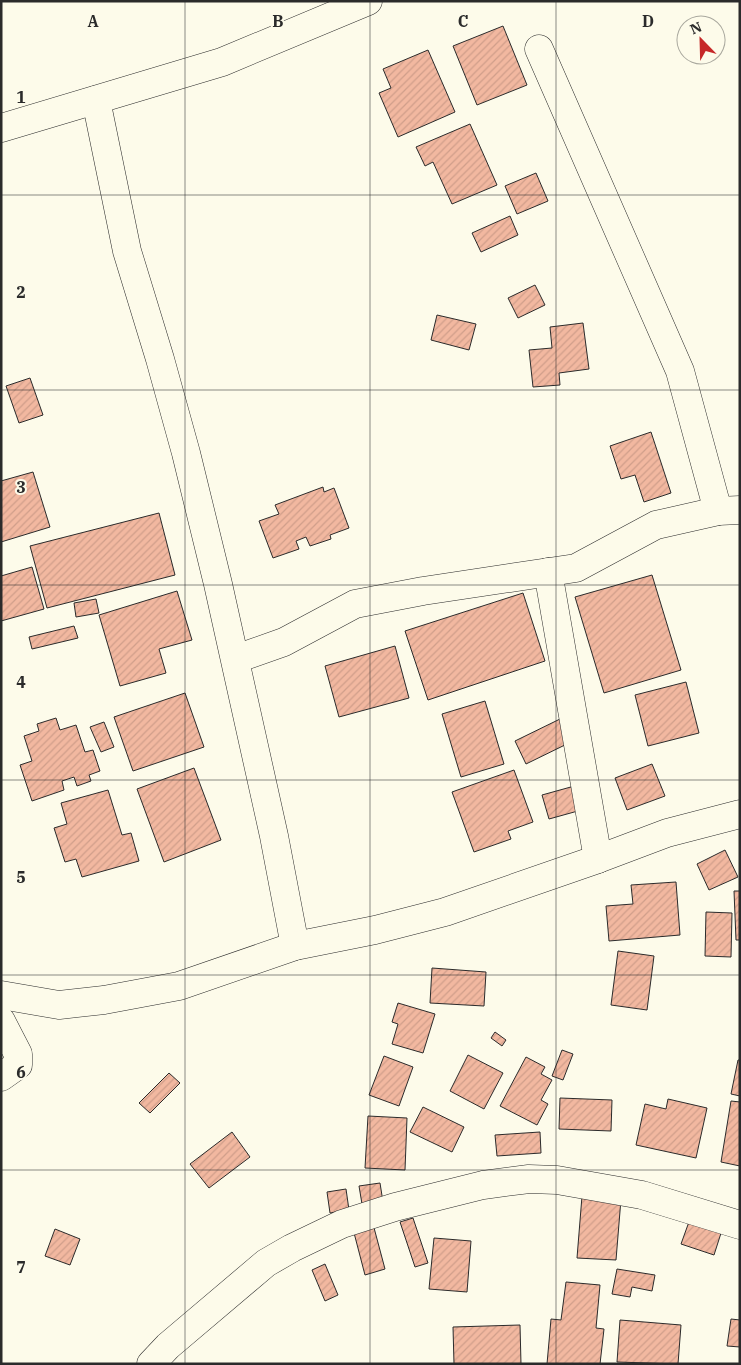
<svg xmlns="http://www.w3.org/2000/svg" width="741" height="1365" viewBox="0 0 741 1365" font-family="'IBM Plex Serif',serif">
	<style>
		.building { fill: url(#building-hatch); stroke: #2b2b2b }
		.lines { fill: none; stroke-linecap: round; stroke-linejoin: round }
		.minor-casing { stroke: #2b2b2b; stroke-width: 29 }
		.minor { stroke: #fdfbea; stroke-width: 28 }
		.grid { fill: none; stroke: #2b2b2b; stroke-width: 1; stroke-opacity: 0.55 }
		.grid-label { font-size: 16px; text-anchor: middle; font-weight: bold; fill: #2b2b2b; stroke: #fdfbea; stroke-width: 4; stroke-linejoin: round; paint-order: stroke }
	</style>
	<defs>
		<pattern id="building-hatch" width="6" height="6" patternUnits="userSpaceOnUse" patternTransform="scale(1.25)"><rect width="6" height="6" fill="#f2b8a0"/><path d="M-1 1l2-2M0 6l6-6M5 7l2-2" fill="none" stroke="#d09e8a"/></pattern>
	</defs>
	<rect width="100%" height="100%" fill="#fdfbea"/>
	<g class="building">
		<polygon points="503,26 527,85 477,105 453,46"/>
		<polygon points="428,50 455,112 398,137 379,93 391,88 383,69"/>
		<polygon points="470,124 497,185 452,204 433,162 425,166 416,147"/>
		<polygon points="536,173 548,201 517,214 505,186"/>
		<polygon points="510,216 518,235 481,252 472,233"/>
		<polygon points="535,285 545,305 518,318 508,298"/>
		<polygon points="437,315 476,324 469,350 431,340"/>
		<polygon points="583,323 589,369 559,373 560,385 533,387 529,350 552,348 550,327"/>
		<polygon points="30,378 43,415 19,423 6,386"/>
		<polygon points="651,432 671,493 644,502 635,475 621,479 610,446"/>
		<polygon points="33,472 50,527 1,542 1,481"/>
		<polygon points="323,487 324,492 334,488 349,528 330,535 331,539 310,546 306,537 296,541 299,549 273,558 259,521 279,514 275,505"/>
		<polygon points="159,513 175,575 47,608 30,546"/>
		<polygon points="32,567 44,609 1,621 1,576"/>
		<polygon points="652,575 681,670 604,693 575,597"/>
		<polygon points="177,591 192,640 159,649 166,673 120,686 99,615"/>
		<polygon points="523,593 545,661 428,700 405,631"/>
		<polygon points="96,599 99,613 76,617 74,603"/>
		<polygon points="74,626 78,638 32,649 29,637"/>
		<polygon points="395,646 409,698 339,717 325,666"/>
		<polygon points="686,682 699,733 648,746 635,695"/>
		<polygon points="185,693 204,747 133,771 114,717"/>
		<polygon points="485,701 504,764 461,777 442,714"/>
		<polygon points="56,718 60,730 76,725 85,752 93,750 100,771 89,775 91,781 77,786 74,777 62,781 64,790 32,801 20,765 32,761 24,736 39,731 37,724"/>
		<polygon points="560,719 571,742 526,764 515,741"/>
		<polygon points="104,722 114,747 101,752 90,727"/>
		<polygon points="652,764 665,796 627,810 615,778"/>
		<polygon points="194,768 221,840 164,862 137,789"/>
		<polygon points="514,770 533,822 508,831 511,839 474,852 452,792"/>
		<polygon points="578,785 585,809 549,819 542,795"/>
		<polygon points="108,790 122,835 131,833 139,861 82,877 76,859 65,862 54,828 67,824 61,803"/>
		<polygon points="725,850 738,877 709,890 697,864"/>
		<polygon points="676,882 680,935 609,941 606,906 633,904 631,885"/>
		<polygon points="734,891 740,891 740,940 736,940"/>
		<polygon points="706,912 732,913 731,957 705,956"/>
		<polygon points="618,951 654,956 647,1010 611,1005"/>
		<polygon points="432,968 486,972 484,1006 430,1003"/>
		<polygon points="398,1003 435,1014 423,1053 392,1044 398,1024 392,1022"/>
		<polygon points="495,1032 506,1040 502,1046 491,1038"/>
		<polygon points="562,1050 573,1054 563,1080 552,1076"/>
		<polygon points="468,1055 503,1073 484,1109 450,1091"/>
		<polygon points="384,1056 413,1067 399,1106 369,1095"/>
		<polygon points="526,1057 545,1067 541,1074 552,1080 541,1100 548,1104 537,1125 500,1106"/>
		<polygon points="738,1060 740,1060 740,1096 731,1094"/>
		<polygon points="169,1073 180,1083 150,1113 139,1103"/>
		<polygon points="560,1098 612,1100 611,1131 559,1129"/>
		<polygon points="668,1099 707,1108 696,1158 636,1145 645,1104 666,1109"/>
		<polygon points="731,1101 740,1102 740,1166 721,1162"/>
		<polygon points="423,1107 464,1127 452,1152 410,1132"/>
		<polygon points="368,1116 407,1118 405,1170 365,1168"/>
		<polygon points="232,1132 250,1157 209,1188 190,1164"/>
		<polygon points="540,1132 541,1153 497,1156 495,1135"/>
		<polygon points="380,1183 383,1202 362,1204 359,1186"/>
		<polygon points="346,1189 349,1210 330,1213 327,1192"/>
		<polygon points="582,1196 621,1199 616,1260 577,1258"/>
		<polygon points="413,1218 428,1263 415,1267 400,1222"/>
		<polygon points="690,1219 722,1230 714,1255 681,1244"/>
		<polygon points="373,1224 385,1269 365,1275 353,1229"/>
		<polygon points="55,1229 80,1239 70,1265 45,1256"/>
		<polygon points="434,1238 471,1241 467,1292 429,1289"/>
		<polygon points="325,1264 338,1295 325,1301 312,1270"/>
		<polygon points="617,1269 655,1275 652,1291 632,1287 630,1297 612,1294"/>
		<polygon points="566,1282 600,1285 596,1328 604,1329 600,1364 547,1364 551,1319 561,1320"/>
		<polygon points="731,1319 740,1320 740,1347 727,1346"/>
		<polygon points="620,1320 681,1325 678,1364 617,1362"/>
		<polygon points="520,1325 521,1364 454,1364 453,1327"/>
	</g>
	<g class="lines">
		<defs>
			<g id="minor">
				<polyline points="539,49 680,371 718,511"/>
				<polyline points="96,100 127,251 160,359 186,453 218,584 274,836 295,946"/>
				<polyline points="1,128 222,62 368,1"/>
				<polyline points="548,572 598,859"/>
				<polyline points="236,659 284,642 355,604 423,591 576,568 656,525 718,511 740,510"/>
				<polyline points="1,995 59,1005 104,1000 179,986 295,946 375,930 445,912 598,859 667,833 740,814"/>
				<polyline points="1,1021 18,1054 18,1065 1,1077"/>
				<polyline points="151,1364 168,1346 266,1263 292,1248 342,1224 395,1207 483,1185 529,1179 557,1180 642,1195 740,1225"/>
			</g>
		</defs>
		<use href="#minor" class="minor-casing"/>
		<use href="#minor" class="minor"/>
	</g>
	<path class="grid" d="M 185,1 L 185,1364M 370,1 L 370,1364M 556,1 L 556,1364M 1,195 L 740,195M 1,390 L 740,390M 1,585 L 740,585M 1,780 L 740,780M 1,975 L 740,975M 1,1170 L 740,1170"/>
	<g class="grid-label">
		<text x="93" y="27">A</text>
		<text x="278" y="27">B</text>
		<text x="463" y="27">C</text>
		<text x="648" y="27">D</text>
		<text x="21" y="103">1</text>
		<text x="21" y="298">2</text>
		<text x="21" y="493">3</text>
		<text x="21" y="688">4</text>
		<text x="21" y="883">5</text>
		<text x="21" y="1078">6</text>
		<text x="21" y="1273">7</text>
	</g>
	<rect width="741" height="1365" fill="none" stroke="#2b2b2b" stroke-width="5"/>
	<g transform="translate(701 40) rotate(337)"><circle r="24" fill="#fdfbea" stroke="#a9a89e"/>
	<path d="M0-4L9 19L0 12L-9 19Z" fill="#c62828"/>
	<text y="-8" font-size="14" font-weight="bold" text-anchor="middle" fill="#2b2b2b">N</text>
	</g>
</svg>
